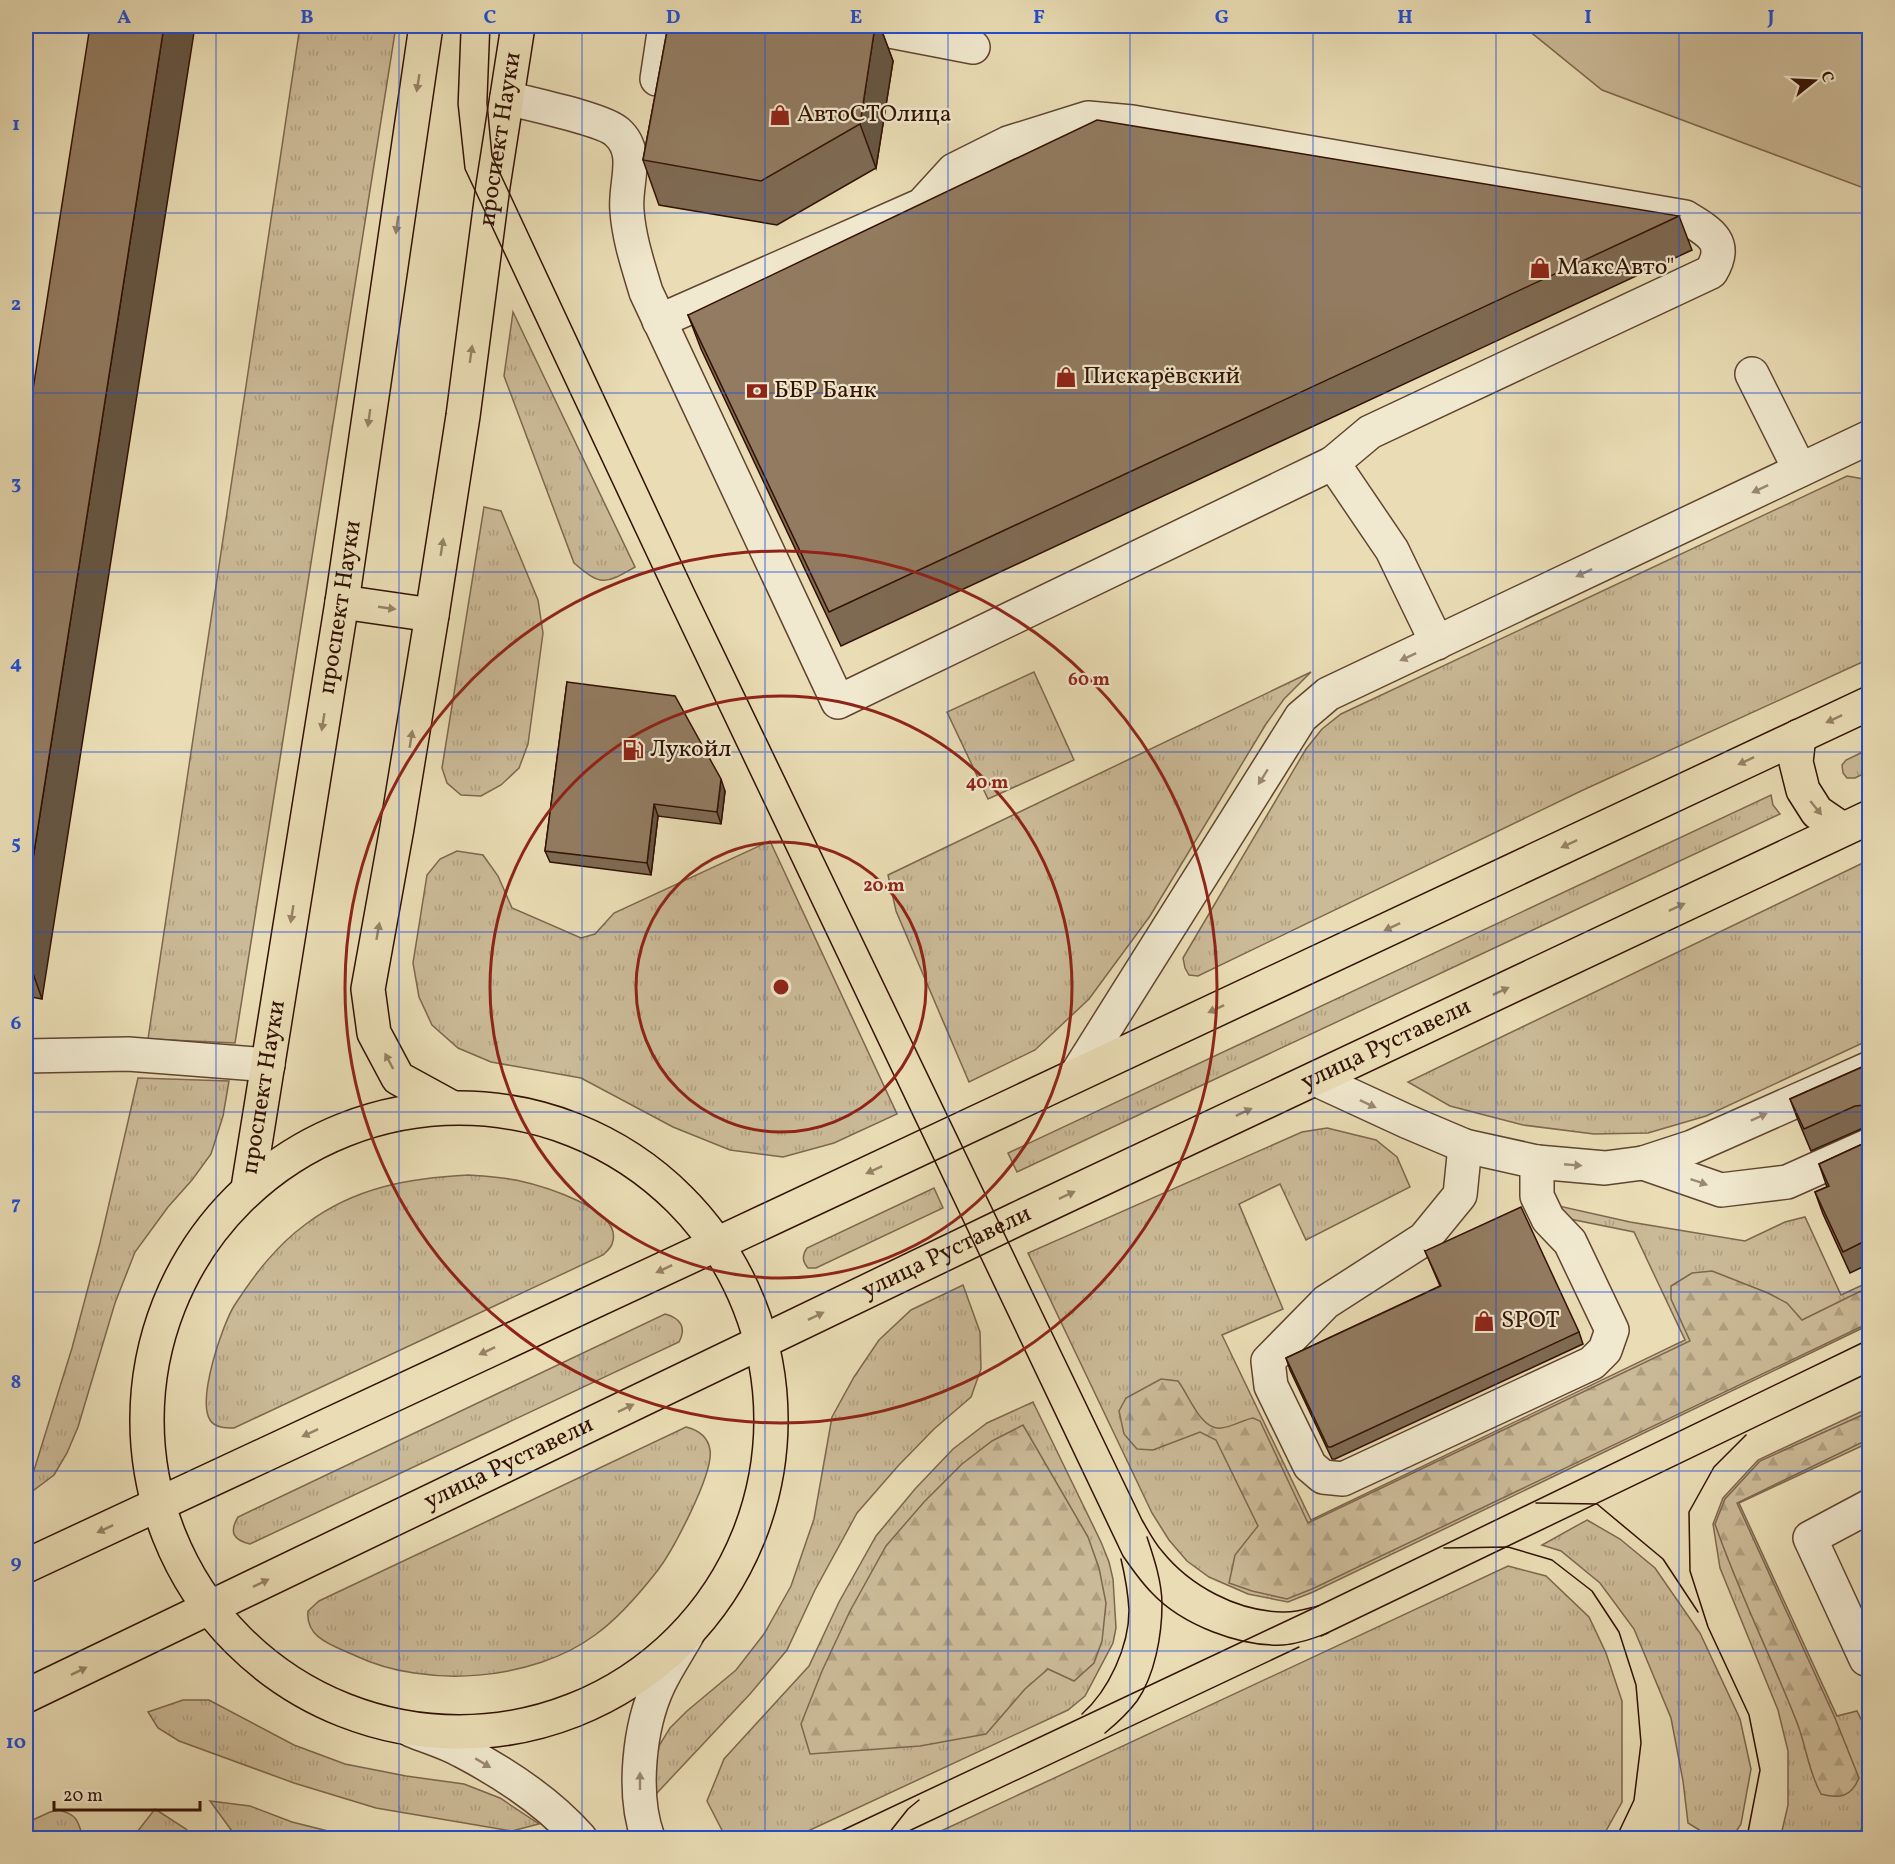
<svg xmlns="http://www.w3.org/2000/svg" width="1895" height="1864" viewBox="0 0 1895 1864" font-family="Vollkorn,serif">
	<style>
		.grass { fill: url(#grass-tufts); stroke: #7e664e; stroke-width: 1.5 }
		.forest { fill: url(#forest-firs); stroke: #7e664e; stroke-width: 1.5 }
		.park { fill: #cbba97; stroke: #7e664e; stroke-width: 1.5 }
		.lines { fill: none; stroke-linecap: round; stroke-linejoin: round }
		.minor-casing { stroke: #604430; stroke-width: 36 }
		.major-casing { stroke: #321104; stroke-width: 36 }
		.minor { stroke: #f1e9cf; stroke-width: 33 }
		.major { stroke: #eaddb5; stroke-width: 33 }
		.tram { stroke: #321104; stroke-width: 1.5 }
		.wall { fill: #7e6a53; stroke: #321104; stroke-width: 1.5 }
		.shaded-wall { fill: #665643; stroke: #321104; stroke-width: 1.5 }
		.building { fill: #927b60; stroke: #321104; stroke-width: 1.5 }
		.oneway { fill: #978165 }
		.oneway2 { fill: #9b8874 }
		.grid { fill: none; stroke: #1d4ed8; stroke-width: 1.5; stroke-opacity: 0.55 }
		.ring { fill: none; stroke: #8f2418; stroke-width: 3 }
		.labels { text-anchor: middle; dominant-baseline: central; stroke-width: 4.5; stroke-linejoin: round; paint-order: stroke }
		.poi-label { font-size: 24px; fill: #321104; stroke: #f1e9cf; text-anchor: start }
		.street-label { font-size: 24px; fill: #321104; stroke: #f1e9cf }
		.centre { fill: #8f2418; stroke: #f1e9cf; stroke-width: 3 }
		.ring-label { font-size: 18px; text-anchor: middle; font-weight: bold; fill: #8f2418; stroke: #f1e9cf; stroke-width: 4.5; stroke-linejoin: round; paint-order: stroke }
		.neatline { fill: none; stroke: #1d4ed8; stroke-width: 2 }
		.grid-label { font-size: 20px; text-anchor: middle; font-weight: bold; fill: #1d4ed8 }
	</style>
	<defs>
		<pattern id="grass-tufts" width="24" height="20" patternUnits="userSpaceOnUse" patternTransform="scale(1.5)"><rect width="24" height="20" fill="#cbba97"/><path d="M3 7l-1-3M5 7V3M7 7l1-3M15 17l-1-3M17 17v-4M19 17l1-3" fill="none" stroke="#af9f80"/></pattern>
		<pattern id="forest-firs" width="22" height="20" patternUnits="userSpaceOnUse" patternTransform="scale(1.5)"><rect width="22" height="20" fill="#cbba97"/><path d="M5 1l3.5 6h-7zM16 11l3.5 6h-7z" fill="#af9f80"/></pattern>
	</defs>
	<rect width="100%" height="100%" fill="#eaddb5"/>
	<filter id="stains"><feTurbulence type="fractalNoise" baseFrequency=".00333" numOctaves="4"/><feColorMatrix values="0 0 0 0 .2 0 0 0 0 .09 0 0 0 0 .02 0 0 0 .5 -.17"/></filter>
	<radialGradient id="worn" r=".72"><stop offset=".6" stop-color="#630" stop-opacity="0"/><stop offset="1" stop-color="#630" stop-opacity=".3"/></radialGradient>
	<g class="grass">
		<polygon points="300,26 396,26 235,1043 148,1039"/>
		<path d="M 513,312 L 635,567 C 605,584 602,587 574,563 L 504,376 Z"/>
		<polygon points="1847,476 1869,480 1869,659 1581,791 1198,976 1189,975 1185,968 1183,958 1306,749 1322,729 1341,714"/>
		<polygon points="484,507 501,511 538,600 543,633 528,744 519,768 501,785 481,796 461,795 447,783 442,768"/>
		<polygon points="1034,672 1074,760 988,799 947,712"/>
		<polygon points="1311,672 1284,699 1266,724 1150,916 1089,999 1035,1050 969,1082 896,911 888,875"/>
		<polygon points="1869,749 1869,771 1855,778 1847,778 1843,773 1842,765 1846,760"/>
		<polygon points="1771,795 1773,805 1780,814 1017,1172 1008,1153"/>
		<polygon points="770,841 897,1114 834,1143 783,1157 730,1150 673,1127 581,1078 491,1062 458,1048 432,1025 419,997 413,963 427,875 440,859 457,851 483,855 498,876 512,908 581,938 595,934 614,913"/>
		<polygon points="1869,860 1869,1040 1706,1116 1648,1133 1594,1134 1523,1125 1450,1106 1408,1082"/>
		<polygon points="138,1078 229,1081 223,1116 211,1154 192,1180 168,1207 135,1252 115,1303 78,1427 67,1453 54,1475 26,1496 72,1348 100,1243"/>
		<polygon points="1327,1128 1376,1140 1397,1157 1410,1187 1306,1240 1280,1184 1239,1204 1283,1309 1222,1335 1311,1520 1685,1340 1634,1232 1565,1218 1559,1206 1630,1222 1745,1241 1785,1222 1805,1217 1841,1295 1869,1282 1869,1325 1313,1592 1288,1602 1248,1594 1209,1577 1187,1561 1169,1540 1152,1513 1028,1253 1302,1132"/>
		<path d="M 469,1175 C 484,1176 501,1177 516,1180 C 539,1185 626,1209 612,1244 C 611,1248 606,1252 603,1255 L 234,1428 C 226,1428 215,1428 210,1420 C 197,1399 222,1326 234,1306 C 254,1275 276,1246 306,1224 C 355,1187 410,1178 469,1175 Z"/>
		<path d="M 934,1188 L 943,1208 L 816,1268 L 808,1268 C 802,1261 802,1256 807,1248 Z"/>
		<polygon points="963,1285 980,1332 981,1369 971,1397 934,1429 898,1466 857,1513 815,1590 787,1650 750,1694 656,1794 653,1772 657,1749 670,1728 687,1711 736,1670 764,1634 791,1586 814,1519 832,1417 854,1377 879,1340 911,1310"/>
		<path d="M 665,1314 C 680,1318 687,1327 679,1342 L 250,1544 C 233,1540 229,1532 238,1517 Z"/>
		<polygon points="1033,1402 1101,1542 1109,1562 1113,1579 1116,1628 1113,1643 1085,1696 1068,1710 793,1838 726,1838 707,1801 724,1759 809,1666 839,1602 876,1536 915,1489 953,1449 987,1423"/>
		<polygon points="1869,1408 1869,1445 1868,1443 1739,1503 1837,1716 1857,1711 1869,1736 1869,1817 1856,1838 1778,1838 1782,1831 1788,1805 1788,1751 1778,1710 1720,1568 1713,1524 1723,1498 1758,1460"/>
		<path d="M 686,1427 C 698,1430 708,1436 710,1450 C 714,1473 673,1550 658,1570 C 640,1593 619,1618 595,1635 C 533,1681 426,1689 356,1656 C 335,1646 305,1639 308,1611 L 319,1601 Z"/>
		<polygon points="1587,1520 1620,1539 1655,1568 1700,1633 1740,1719 1751,1769 1741,1824 1732,1838 1712,1838 1688,1823 1683,1781 1671,1718 1634,1629 1600,1583 1561,1551 1542,1545"/>
		<polygon points="1508,1566 1546,1576 1589,1617 1606,1653 1622,1701 1622,1802 1602,1838 926,1838"/>
		<polygon points="183,1700 209,1700 294,1745 345,1764 406,1776 464,1784 500,1798 539,1824 512,1831 376,1808 294,1783 179,1741 158,1728 148,1712"/>
		<polygon points="210,1801 250,1806 292,1822 356,1838 237,1838"/>
		<polygon points="155,1809 186,1829 195,1838 136,1838 137,1832"/>
		<path d="M 59,1810 C 78,1815 78,1821 83,1838 L 26,1838 L 26,1823 L 50,1812 Z"/>
	</g>
	<g class="forest">
		<path d="M 1712,1271 L 1768,1293 L 1787,1303 L 1802,1320 L 1869,1287 L 1869,1323 L 1312,1589 L 1287,1599 L 1252,1591 L 1229,1583 L 1235,1555 L 1258,1526 L 1216,1440 L 1200,1432 L 1153,1450 L 1137,1449 L 1124,1434 L 1119,1411 L 1126,1398 L 1161,1379 L 1178,1381 C 1189,1395 1201,1431 1221,1428 C 1233,1427 1242,1420 1253,1418 L 1260,1421 L 1308,1523 L 1690,1341 L 1671,1299 L 1671,1286 L 1692,1273 Z"/>
		<path d="M 1869,1412 L 1869,1439 L 1737,1503 L 1835,1718 L 1859,1778 C 1851,1797 1840,1799 1821,1794 C 1808,1771 1806,1744 1796,1720 C 1770,1654 1738,1591 1715,1524 L 1725,1499 L 1760,1461 Z"/>
		<polygon points="1023,1425 1088,1537 1099,1568 1106,1603 1102,1641 1094,1663 1074,1681 1048,1669 1025,1689 986,1734 920,1746 810,1754 801,1724 822,1671 850,1611 886,1546 924,1502 962,1464 992,1441"/>
	</g>
	<polygon class="park" points="1523,26 1869,26 1869,190 1602,90"/>
	<g class="lines">
		<defs>
			<g id="minor">
				<polyline points="864,26 973,47"/>
				<polyline points="657,79 665,26"/>
				<path d="M 507,98 C 529,104 603,119 617,132 C 641,153 624,184 627,211 C 629,239 638,265 646,292 L 838,702 L 1333,463 L 1392,550 L 1437,643"/>
				<path d="M 659,321 L 922,205 L 954,170 L 1008,143 L 1088,118 L 1132,122 L 1685,217 C 1710,232 1729,242 1711,272 L 1370,432 L 1333,463"/>
				<polyline points="1752,374 1800,470"/>
				<polyline points="26,1056 128,1054 268,1065"/>
				<polyline points="1076,1075 1301,717 1328,694 1870,437"/>
				<polyline points="1315,1079 1406,1121 1465,1146 1537,1162 1605,1168 1643,1163 1692,1147 1870,1068"/>
				<polyline points="1465,1146 1460,1195 1424,1239 1326,1302 1268,1361 1271,1386 1310,1466 1323,1477 1343,1479 1592,1363 1605,1350 1612,1330 1570,1242 1548,1219 1537,1196 1537,1162"/>
				<polyline points="1643,1163 1721,1190 1787,1182 1870,1145"/>
				<polyline points="1870,1506 1810,1538 1866,1659 1870,1657"/>
				<path d="M 411,1730 C 428,1737 446,1742 462,1751 C 504,1773 548,1802 580,1838"/>
				<path d="M 648,1838 C 632,1794 639,1726 659,1684 C 667,1667 678,1651 687,1635"/>
			</g>
			<g id="major">
				<polyline points="342,602 432,615"/>
				<polyline points="1799,736 1796,762 1803,790 1817,812 1842,829"/>
				<path id="s1" d="M 451,1107 L 398,1078 L 374,1033 L 368,989 L 397,828 L 432,615 L 463,416 L 493,186 L 518,26"/>
				<circle cx="459" cy="1420" r="312"/>
				<path id="s2" d="M 248,1188 L 342,602 L 426,26"/>
				<polyline points="26,1566 717,1244 1870,703"/>
				<path id="s3" d="M 26,1696 L 1017,1219 L 1870,817"/>
			</g>
		</defs>
		<use href="#minor" class="minor-casing"/>
		<use href="#major" class="major-casing"/>
		<use href="#minor" class="minor"/>
		<use href="#major" class="major"/>
		<g class="tram">
			<path d="M 461,26 L 458,104 L 465,169 L 668,601 L 1123,1556 C 1132,1569 1141,1582 1152,1593 C 1182,1625 1240,1647 1283,1645 C 1299,1644 1314,1638 1328,1633"/>
			<path d="M 490,26 L 487,103 L 492,156 L 694,589 L 1142,1520 C 1148,1530 1154,1542 1162,1551 C 1190,1586 1237,1611 1282,1612 C 1294,1613 1306,1609 1318,1606"/>
			<polyline points="1536,1503 1597,1504 1663,1559 1698,1612"/>
			<polyline points="1444,1548 1508,1547 1552,1560 1592,1591 1619,1632 1636,1685 1641,1743 1634,1800 1616,1838"/>
			<polyline points="1321,1636 1870,1372"/>
			<path d="M 1082,1714 C 1109,1690 1129,1646 1129,1610 C 1128,1593 1125,1576 1121,1559"/>
			<path d="M 1105,1733 C 1116,1724 1128,1713 1137,1701 C 1155,1675 1162,1635 1162,1604 C 1162,1582 1154,1558 1147,1537"/>
			<polyline points="826,1838 1318,1606 1870,1339"/>
			<polyline points="885,1838 908,1809 919,1800"/>
			<polyline points="894,1838 1299,1647"/>
			<polyline points="1744,1838 1748,1832 1760,1770 1749,1715 1708,1627 1690,1571 1689,1512 1714,1467 1746,1435"/>
		</g>
	</g>
	<g class="wall">
		<polygon points="668,26 880,26 893,61 876,168 777,225 659,205 643,160"/>
		<polygon points="1679,216 1692,250 841,646 701,349 688,315"/>
		<polygon points="26,434 42,999 26,996"/>
		<polygon points="567,682 725,791 721,824 658,816 651,875 550,862 545,851"/>
		<polygon points="1869,1064 1869,1127 1863,1128 1811,1151 1798,1120 1790,1099"/>
		<polygon points="1869,1141 1869,1264 1850,1273 1823,1214 1815,1192 1827,1187 1819,1164"/>
		<polygon points="1425,1251 1579,1332 1583,1344 1335,1459 1332,1459 1290,1370 1286,1358 1440,1286"/>
	</g>
	<g class="shaded-wall">
		<polygon points="164,26 195,26 42,999 26,953 26,903"/>
		<polygon points="875,26 880,26 893,61 876,168 860,124"/>
		<polygon points="721,779 725,791 721,824 717,812"/>
		<polygon points="654,804 658,816 651,875 647,863"/>
	</g>
	<g class="building">
		<polygon points="90,26 164,26 26,903 26,434"/>
		<polygon points="668,26 875,26 860,124 761,181 643,160"/>
		<polygon points="1097,120 1679,216 829,612 688,315"/>
		<polygon points="567,682 675,696 721,779 717,812 654,804 647,863 545,851"/>
		<polygon points="1869,1064 1869,1107 1865,1105 1855,1106 1804,1129 1790,1099"/>
		<polygon points="1869,1141 1869,1239 1843,1252 1815,1192 1829,1186 1819,1164"/>
		<polygon points="1521,1207 1579,1332 1331,1447 1328,1447 1286,1358 1441,1286 1425,1251"/>
	</g>
	<defs><path id="oneway-solid" d="M-6-.8H1V-3.2L6.5 0L1 3.2V.8H-6Z" transform="scale(1.5)"/></defs>
	<g class="oneway">
		<use href="#oneway-solid" transform="translate(418 83) rotate(99)"/>
		<use href="#oneway-solid" transform="translate(397 225) rotate(98)"/>
		<use href="#oneway-solid" transform="translate(471 354) rotate(-82)"/>
		<use href="#oneway-solid" transform="translate(369 418) rotate(98)"/>
		<use href="#oneway-solid" transform="translate(442 547) rotate(-81)"/>
		<use href="#oneway-solid" transform="translate(387 608) rotate(8)"/>
		<use href="#oneway-solid" transform="translate(1834 719) rotate(155)"/>
		<use href="#oneway-solid" transform="translate(323 722) rotate(99)"/>
		<use href="#oneway-solid" transform="translate(411 739) rotate(-81)"/>
		<use href="#oneway-solid" transform="translate(1746 761) rotate(155)"/>
		<use href="#oneway-solid" transform="translate(1816 808) rotate(51)"/>
		<use href="#oneway-solid" transform="translate(1569 844) rotate(155)"/>
		<use href="#oneway-solid" transform="translate(1677 907) rotate(-25)"/>
		<use href="#oneway-solid" transform="translate(292 914) rotate(99)"/>
		<use href="#oneway-solid" transform="translate(1392 927) rotate(155)"/>
		<use href="#oneway-solid" transform="translate(378 931) rotate(-80)"/>
		<use href="#oneway-solid" transform="translate(1501 991) rotate(-25)"/>
		<use href="#oneway-solid" transform="translate(1216 1009) rotate(155)"/>
		<use href="#oneway-solid" transform="translate(389 1061) rotate(-118)"/>
		<use href="#oneway-solid" transform="translate(1244 1112) rotate(-25)"/>
		<use href="#oneway-solid" transform="translate(874 1170) rotate(155)"/>
		<use href="#oneway-solid" transform="translate(1067 1195) rotate(-25)"/>
		<use href="#oneway-solid" transform="translate(664 1269) rotate(155)"/>
		<use href="#oneway-solid" transform="translate(816 1316) rotate(-26)"/>
		<use href="#oneway-solid" transform="translate(487 1351) rotate(155)"/>
		<use href="#oneway-solid" transform="translate(626 1408) rotate(-26)"/>
		<use href="#oneway-solid" transform="translate(310 1433) rotate(155)"/>
		<use href="#oneway-solid" transform="translate(105 1529) rotate(155)"/>
		<use href="#oneway-solid" transform="translate(261 1583) rotate(-26)"/>
		<use href="#oneway-solid" transform="translate(79 1671) rotate(-26)"/>
	</g>
	<g class="oneway2">
		<use href="#oneway-solid" transform="translate(1760 489) rotate(155)"/>
		<use href="#oneway-solid" transform="translate(1584 573) rotate(155)"/>
		<use href="#oneway-solid" transform="translate(1408 657) rotate(155)"/>
		<use href="#oneway-solid" transform="translate(1263 777) rotate(122)"/>
		<use href="#oneway-solid" transform="translate(1368 1104) rotate(25)"/>
		<use href="#oneway-solid" transform="translate(1759 1117) rotate(-24)"/>
		<use href="#oneway-solid" transform="translate(1573 1165) rotate(5)"/>
		<use href="#oneway-solid" transform="translate(1699 1182) rotate(19)"/>
		<use href="#oneway-solid" transform="translate(483 1763) rotate(31)"/>
		<use href="#oneway-solid" transform="translate(640 1781) rotate(-90)"/>
	</g>
	<path class="grid" d="M 216,26 L 216,1838M 399,26 L 399,1838M 582,26 L 582,1838M 765,26 L 765,1838M 948,26 L 948,1838M 1130,26 L 1130,1838M 1313,26 L 1313,1838M 1496,26 L 1496,1838M 1679,26 L 1679,1838M 26,213 L 1870,213M 26,393 L 1870,393M 26,572 L 1870,572M 26,752 L 1870,752M 26,932 L 1870,932M 26,1112 L 1870,1112M 26,1292 L 1870,1292M 26,1471 L 1870,1471M 26,1651 L 1870,1651"/>
	<g class="ring">
		<circle cx="781" cy="987" r="145"/>
		<circle cx="781" cy="987" r="291"/>
		<circle cx="781" cy="987" r="436"/>
	</g>
	<defs>
		<symbol id="shop-bare" viewBox="-9 -9 18 18"><path d="M-5-2.5h2.3a2.7 3.5 0 0 1 5.4 0H5L5.5 6h-11ZM-1.5-2.5h3a1.5 2.3 0 0 0-3 0Z" fill="#8f2418" stroke="#f1e9cf" stroke-width="2.5" paint-order="stroke"/></symbol>
		<symbol id="bank-bare" viewBox="-9 -9 18 18"><path d="M-6-4H6V4H-6ZM0-2.3a2.3 2.3 0 1 0 0 4.6a2.3 2.3 0 1 0 0-4.6Z" fill="#8f2418" stroke="#f1e9cf" stroke-width="2.5" paint-order="stroke"/></symbol>
		<symbol id="fuel-bare" viewBox="-9 -9 18 18"><path d="M-5.5-6h7V0h2V4h1.3V-2.5L3-4.5l.8-.8L6-3V5H2.5V1h-1V6h-7ZM-4.2-4.7v3.2H.2V-4.7Z" fill="#8f2418" stroke="#f1e9cf" stroke-width="2.5" paint-order="stroke"/></symbol>
	</defs>
	<g fill-rule="evenodd">
		<use href="#shop-bare" x="765" y="100" width="30" height="30"/>
		<use href="#shop-bare" x="1525" y="253" width="30" height="30"/>
		<use href="#shop-bare" x="1051" y="362" width="30" height="30"/>
		<use href="#bank-bare" x="742" y="376" width="30" height="30"/>
		<use href="#fuel-bare" x="618" y="735" width="30" height="30"/>
		<use href="#shop-bare" x="1469" y="1306" width="30" height="30"/>
	</g>
	<g class="labels">
		<g class="poi-label">
			<text x="797" y="115">АвтоСТОлица</text>
			<text x="1557" y="268">МаксАвто"</text>
			<text x="1083" y="377">Пискарёвский</text>
			<text x="774" y="391">ББР Банк</text>
			<text x="650" y="750">Лукойл</text>
			<text x="1501" y="1321">SPOT</text>
		</g>
		<g class="street-label">
			<text stroke="none"><textPath href="#s1" startOffset="1016">проспект Науки</textPath></text>
			<text stroke="none"><textPath href="#s2" startOffset="588">проспект Науки</textPath></text>
			<text stroke="none"><textPath href="#s3" startOffset="1508">улица Руставели</textPath></text>
			<text stroke="none"><textPath href="#s2" startOffset="102">проспект Науки</textPath></text>
			<text stroke="none"><textPath href="#s3" startOffset="1022">улица Руставели</textPath></text>
			<text stroke="none"><textPath href="#s3" startOffset="536">улица Руставели</textPath></text>
		</g>
	</g>
	<circle cx="781" cy="987" r="9" class="centre"/>
	<g class="ring-label">
		<text x="1089" y="685">60 m</text>
		<text x="987" y="788">40 m</text>
		<text x="884" y="891">20 m</text>
	</g>
	<rect width="1895" height="1864" fill="none" stroke="#eaddb5" stroke-width="66"/>
	<g transform="translate(1814 81) rotate(72)" stroke="#f1e9cf" stroke-width="4.5" paint-order="stroke">
	<path d="M0-4.5L10 22L0 15L-10 22Z" fill="#321104"/>
	<text y="-9" font-size="16" font-weight="bold" text-anchor="middle" fill="#321104">С</text>
	</g>
	<path d="M54 1801v9h146v-9" fill="none" stroke="#321104" stroke-width="3"/>
	<text x="63" y="1801" font-size="18" fill="#321104" stroke="#f1e9cf" stroke-width="4.5" paint-order="stroke">20 m</text>
	<rect x="33" y="33" width="1829" height="1798" class="neatline"/>
	<g class="grid-label">
		<text x="124" y="23">A</text>
		<text x="307" y="23">B</text>
		<text x="490" y="23">C</text>
		<text x="673" y="23">D</text>
		<text x="856" y="23">E</text>
		<text x="1039" y="23">F</text>
		<text x="1222" y="23">G</text>
		<text x="1405" y="23">H</text>
		<text x="1588" y="23">I</text>
		<text x="1771" y="23">J</text>
		<text x="16" y="130">1</text>
		<text x="16" y="310">2</text>
		<text x="16" y="489">3</text>
		<text x="16" y="669">4</text>
		<text x="16" y="849">5</text>
		<text x="16" y="1029">6</text>
		<text x="16" y="1209">7</text>
		<text x="16" y="1388">8</text>
		<text x="16" y="1568">9</text>
		<text x="16" y="1748">10</text>
	</g>
	<rect width="100%" height="100%" filter="url(#stains)"/>
	<rect width="100%" height="100%" fill="url(#worn)"/>
</svg>
